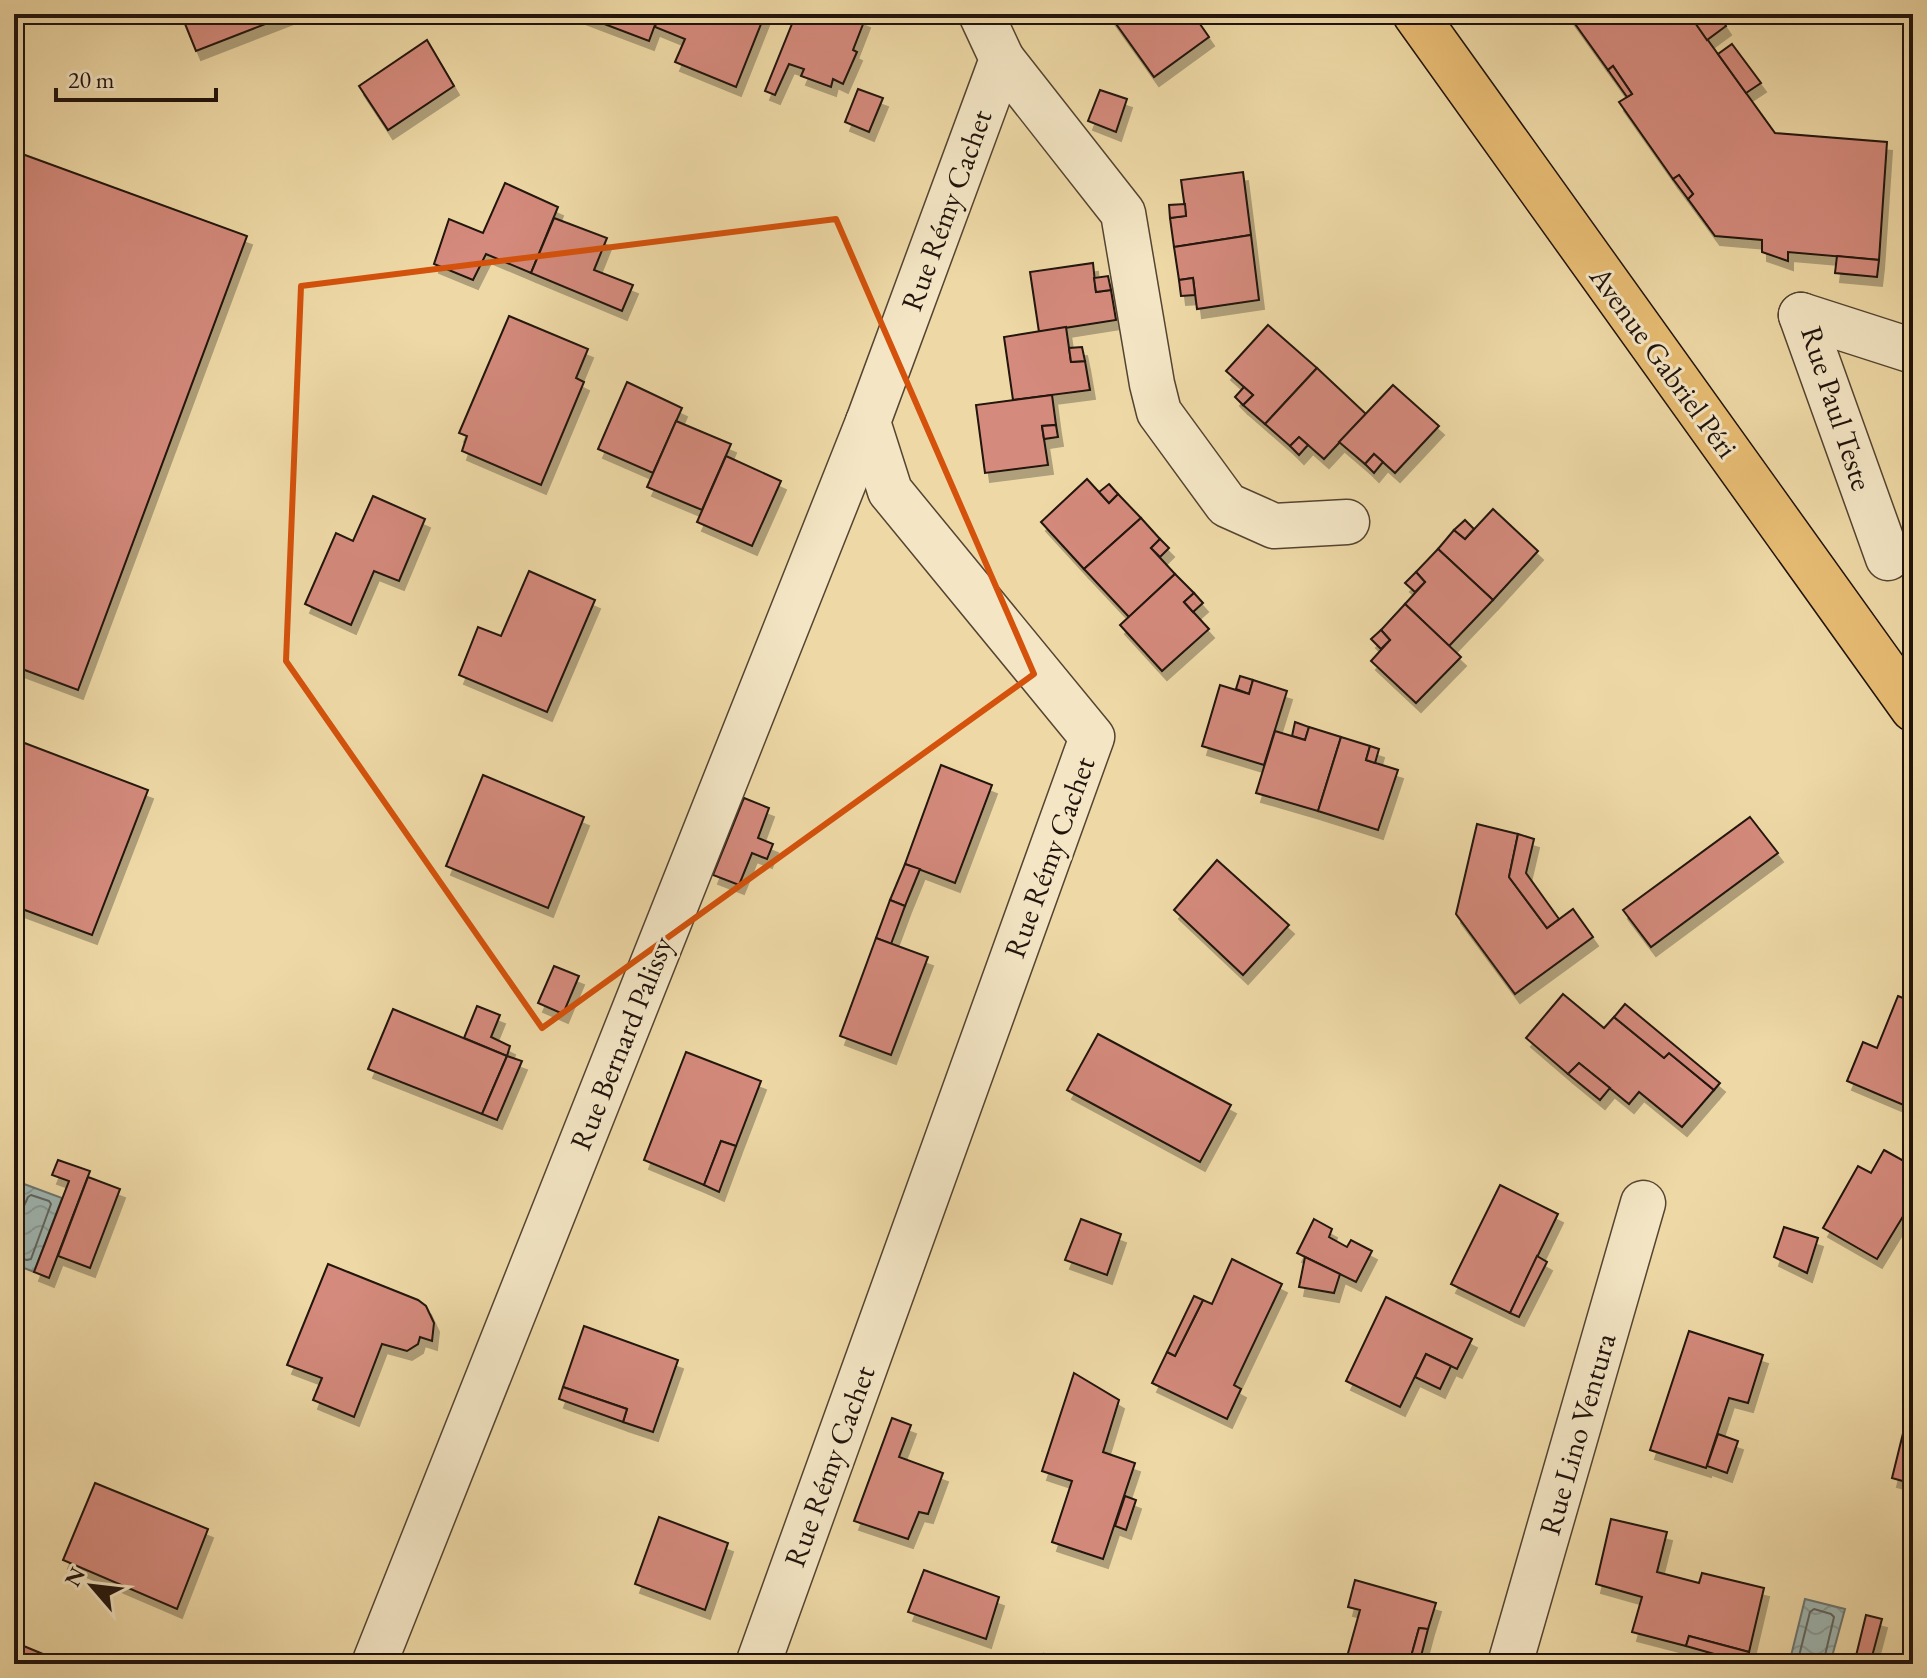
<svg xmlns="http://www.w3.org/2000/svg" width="1927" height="1678" viewBox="0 0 1927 1678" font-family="'EB Garamond',serif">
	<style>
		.water { fill: url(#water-waves); stroke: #6c7570; stroke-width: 2 }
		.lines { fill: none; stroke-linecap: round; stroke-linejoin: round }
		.shore { stroke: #606560; stroke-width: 2 }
		.building { fill: #d48a7b; stroke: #20130c; stroke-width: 2; filter: url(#shadow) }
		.pedestrian-casing { stroke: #544432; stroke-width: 47 }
		.minor-casing { stroke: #544432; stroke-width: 47 }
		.primary-casing { stroke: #20130c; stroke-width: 47 }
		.pedestrian { stroke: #f4e6c5; stroke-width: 44 }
		.minor { stroke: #f4e6c5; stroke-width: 44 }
		.primary { stroke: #e7bc73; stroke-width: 44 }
		.marked { fill: none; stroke: #d4520c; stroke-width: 6; stroke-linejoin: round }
		.labels { text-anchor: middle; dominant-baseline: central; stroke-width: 6; stroke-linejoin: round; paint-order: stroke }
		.street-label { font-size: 30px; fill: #20130c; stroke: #f4e6c5 }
	</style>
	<defs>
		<pattern id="water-waves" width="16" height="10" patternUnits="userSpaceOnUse" patternTransform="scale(2)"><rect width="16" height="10" fill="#9fb7b3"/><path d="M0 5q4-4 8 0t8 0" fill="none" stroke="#899c99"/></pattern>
		<filter id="shadow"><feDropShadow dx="5" dy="9" stdDeviation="0" flood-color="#0004"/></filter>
	</defs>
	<rect width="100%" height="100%" fill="#eed9a6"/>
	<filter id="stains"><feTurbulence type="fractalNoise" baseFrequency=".0025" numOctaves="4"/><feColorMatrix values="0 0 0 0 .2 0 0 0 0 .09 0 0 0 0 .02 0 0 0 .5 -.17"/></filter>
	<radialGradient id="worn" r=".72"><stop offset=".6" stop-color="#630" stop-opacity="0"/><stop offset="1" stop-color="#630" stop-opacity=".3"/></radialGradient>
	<g class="water">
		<polygon points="24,1184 62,1198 34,1272 14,1264 14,1212"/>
		<polygon points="1805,1599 1845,1609 1830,1664 1789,1664"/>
	</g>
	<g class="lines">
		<g class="shore">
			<polyline points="14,1211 23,1208 28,1197 31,1195 49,1201 51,1204 31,1259 27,1260 14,1257"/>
			<polyline points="1797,1664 1810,1612 1814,1609 1831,1614 1834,1617 1823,1664"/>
		</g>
	</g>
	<g class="building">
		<polygon points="181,14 291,14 196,51"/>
		<polygon points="578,14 659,14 649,41"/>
		<polygon points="659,14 765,14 736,87 675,62 685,39 655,27"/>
		<polygon points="796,14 854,14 865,19 853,50 857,52 843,84 833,79 831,87 801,76 804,69 789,64 775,95 765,91"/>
		<polygon points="1109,14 1193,14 1209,37 1154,77"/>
		<polygon points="1568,14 1689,14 1775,133 1887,142 1879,260 1788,252 1788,261 1762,252 1762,240 1715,236 1688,199 1693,194 1679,175 1673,179 1619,102 1632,94 1613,66 1608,70"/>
		<polygon points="1689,14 1718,14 1726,26 1707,40"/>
		<polygon points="427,40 454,86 388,130 359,86"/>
		<polygon points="1732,44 1761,83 1746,93 1718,54"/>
		<polygon points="1613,66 1632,94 1627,97 1608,70"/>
		<polygon points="858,89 883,98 869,132 845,122"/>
		<polygon points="1100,90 1127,99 1116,132 1088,121"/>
		<polygon points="14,151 247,236 78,690 14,666"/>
		<polygon points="1243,172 1251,235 1174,247 1170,218 1186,216 1181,180"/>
		<polygon points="1679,175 1693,194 1688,199 1673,179"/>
		<polygon points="505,183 558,207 531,273 486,254 473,280 434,264 449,219 483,233"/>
		<polygon points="1185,204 1186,216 1170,218 1169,205"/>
		<polygon points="554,218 607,238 594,270 633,285 622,311 531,273"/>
		<polygon points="1251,235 1259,300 1197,309 1193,278 1179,280 1174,247"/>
		<polygon points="1837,256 1879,260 1877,277 1835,273"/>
		<polygon points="1093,263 1096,292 1111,290 1116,320 1039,332 1030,272"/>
		<polygon points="1108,276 1111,290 1096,292 1094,278"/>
		<polygon points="1193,278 1195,295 1181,296 1179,280"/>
		<polygon points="509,316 588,349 576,378 584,382 541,485 462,451 467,436 459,433"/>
		<polygon points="1268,325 1317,368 1265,424 1243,405 1253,395 1226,371"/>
		<polygon points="1066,327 1071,362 1085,361 1090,390 1013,400 1004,337"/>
		<polygon points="1082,347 1085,361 1071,362 1069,348"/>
		<polygon points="1317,368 1366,414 1324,459 1299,437 1290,446 1265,424"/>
		<polygon points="627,382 682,408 653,473 598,449"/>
		<polygon points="1393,385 1439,426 1395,473 1374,454 1365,464 1339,442"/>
		<polygon points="1244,387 1253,395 1243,405 1235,397"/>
		<polygon points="1052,395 1056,425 1042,426 1048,465 985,473 976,405"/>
		<polygon points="676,421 731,444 702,510 647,487"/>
		<polygon points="1056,425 1058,437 1044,439 1042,426"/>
		<polygon points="1299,437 1308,445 1299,455 1290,446"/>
		<polygon points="1374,454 1383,462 1374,473 1365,464"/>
		<polygon points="726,456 781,481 752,546 697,522"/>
		<polygon points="1087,479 1109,503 1118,494 1141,518 1084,569 1041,522"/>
		<polygon points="1109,484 1118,494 1109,503 1099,492"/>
		<polygon points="373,496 425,519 399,581 374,571 351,625 305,604 336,533 353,541"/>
		<polygon points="1493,509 1538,551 1493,600 1438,549 1454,530 1465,539"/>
		<polygon points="1141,518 1160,539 1151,548 1175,574 1129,617 1084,569"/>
		<polygon points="1465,520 1474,529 1465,539 1454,530"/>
		<polygon points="1160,539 1169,548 1160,557 1151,548"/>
		<polygon points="1438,549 1493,600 1449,646 1405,604 1425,582 1416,572"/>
		<polygon points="529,571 595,600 547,712 459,675 478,627 501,636"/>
		<polygon points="1416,572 1425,582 1415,592 1405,583"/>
		<polygon points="1175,574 1194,593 1184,602 1209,629 1162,671 1120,625"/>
		<polygon points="1194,593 1203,603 1193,612 1184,602"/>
		<polygon points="1405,604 1461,657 1416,703 1371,661 1390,640 1381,630"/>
		<polygon points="1381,630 1390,640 1381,649 1371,639"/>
		<polygon points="1240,676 1253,680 1249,694 1236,689"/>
		<polygon points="1253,680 1287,691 1264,765 1202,746 1220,685 1249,694"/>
		<polygon points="1295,722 1309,727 1305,740 1292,736"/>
		<polygon points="1309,727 1341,737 1318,811 1256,793 1275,731 1305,740"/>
		<polygon points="1341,737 1370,746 1366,760 1398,770 1378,830 1318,811"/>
		<polygon points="14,739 148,790 92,935 14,906"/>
		<polygon points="1370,746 1379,749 1375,763 1366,760"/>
		<polygon points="941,765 992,785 955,883 905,864"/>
		<polygon points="483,775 584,817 548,908 446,866"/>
		<polygon points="744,798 769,808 758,838 773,844 767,859 752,853 739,885 713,875"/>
		<polygon points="1750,817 1778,853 1651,947 1623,910"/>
		<polygon points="1477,824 1518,834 1509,877 1547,928 1573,909 1593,937 1515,994 1456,914"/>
		<polygon points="1518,834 1534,839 1526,873 1559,919 1547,928 1509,877"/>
		<polygon points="1217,860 1289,925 1243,975 1174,910"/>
		<polygon points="905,864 920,869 905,906 890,900"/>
		<polygon points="890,900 905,906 891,944 876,938"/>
		<polygon points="876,938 928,957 891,1055 840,1036"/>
		<polygon points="554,966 579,976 563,1014 538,1003"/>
		<polygon points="1563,994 1604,1028 1614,1017 1664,1058 1669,1053 1714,1090 1682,1127 1639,1092 1629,1104 1579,1063 1568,1074 1526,1038"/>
		<polygon points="1898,996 1913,1002 1913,1109 1847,1081 1863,1042 1877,1048"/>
		<polygon points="1625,1004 1720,1083 1714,1090 1669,1053 1664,1058 1614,1017"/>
		<polygon points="477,1006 500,1015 491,1037 510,1046 507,1056 464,1038"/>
		<polygon points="393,1009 507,1056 482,1114 368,1069"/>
		<polygon points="1098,1034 1231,1105 1200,1162 1067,1090"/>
		<polygon points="686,1052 761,1081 736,1146 721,1141 704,1185 644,1160"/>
		<polygon points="507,1056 522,1061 497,1120 482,1114"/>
		<polygon points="1579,1063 1610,1088 1600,1100 1568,1074"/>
		<polygon points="721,1141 736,1146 719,1192 704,1185"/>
		<polygon points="1884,1150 1913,1166 1913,1200 1877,1259 1823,1228 1858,1166 1871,1173"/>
		<polygon points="58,1160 90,1171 49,1278 34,1272 69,1181 52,1175"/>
		<polygon points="88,1177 120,1189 90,1268 58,1256"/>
		<polygon points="1500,1185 1558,1214 1510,1313 1451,1284"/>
		<polygon points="1081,1219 1121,1234 1107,1275 1065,1260"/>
		<polygon points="1314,1219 1332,1229 1329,1237 1347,1247 1351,1240 1372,1251 1356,1282 1297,1253"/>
		<polygon points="1784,1227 1818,1238 1807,1273 1774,1257"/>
		<polygon points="1537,1256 1547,1262 1519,1317 1510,1313"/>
		<polygon points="1305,1257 1340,1274 1334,1293 1299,1287"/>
		<polygon points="1232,1259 1282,1284 1234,1385 1241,1389 1227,1419 1152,1383 1167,1352 1175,1356 1203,1300 1212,1304"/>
		<polygon points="328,1264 418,1300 426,1306 434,1323 432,1341 420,1337 418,1344 407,1351 382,1344 354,1417 313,1400 322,1378 287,1365"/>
		<polygon points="1194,1296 1203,1300 1175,1356 1167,1352"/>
		<polygon points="1386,1297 1472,1339 1457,1369 1426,1354 1400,1407 1346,1381"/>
		<polygon points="584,1326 678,1360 653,1432 623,1422 627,1409 563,1387"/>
		<polygon points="1689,1331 1763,1355 1748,1403 1729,1398 1706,1468 1650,1450"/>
		<polygon points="1426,1354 1451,1366 1440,1389 1415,1377"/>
		<polygon points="1074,1373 1119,1400 1103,1452 1135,1463 1103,1559 1052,1542 1072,1481 1042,1471"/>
		<polygon points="563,1387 627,1409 623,1422 559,1399"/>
		<polygon points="1910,1405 1913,1406 1913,1484 1892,1478"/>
		<polygon points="892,1418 911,1425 899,1457 943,1473 928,1514 919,1512 908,1539 854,1521"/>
		<polygon points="1718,1434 1738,1441 1727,1473 1707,1466"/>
		<polygon points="95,1483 208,1529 177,1609 63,1560"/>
		<polygon points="1125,1496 1136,1500 1126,1530 1115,1526"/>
		<polygon points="659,1517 728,1543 705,1610 635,1584"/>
		<polygon points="1611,1519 1667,1532 1657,1572 1699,1583 1702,1573 1764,1588 1749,1652 1689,1636 1686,1646 1632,1632 1642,1597 1596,1584"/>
		<polygon points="924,1570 999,1597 986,1639 908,1612"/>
		<polygon points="1355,1580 1436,1603 1428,1629 1419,1628 1409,1664 1345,1664 1360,1610 1348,1607"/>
		<polygon points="1866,1615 1882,1619 1870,1664 1854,1664"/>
		<polygon points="1419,1628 1428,1629 1419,1664 1409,1664"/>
		<polygon points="1689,1636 1749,1652 1746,1663 1686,1646"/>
		<polygon points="14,1642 67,1664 14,1664"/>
		<polygon points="1044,1654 1064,1664 1039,1664"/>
	</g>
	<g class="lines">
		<defs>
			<polyline id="pedestrian" points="1801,315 1888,558"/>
			<g id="minor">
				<polyline points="1002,59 1123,213 1152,384 1159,412 1227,505 1274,526 1347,522"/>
				<polyline points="1801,315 1913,351"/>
				<polyline points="374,1664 868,422"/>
				<polyline points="758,1664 1092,737 890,491 868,422 1002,59 981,14"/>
				<polyline points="1510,1664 1643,1203"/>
			</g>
			<polyline id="primary" points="1415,14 1913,709"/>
		</defs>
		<use href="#pedestrian" class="pedestrian-casing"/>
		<use href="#minor" class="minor-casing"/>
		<use href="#primary" class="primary-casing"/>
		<use href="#pedestrian" class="pedestrian"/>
		<use href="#minor" class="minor"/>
		<use href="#primary" class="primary"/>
	</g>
	<path class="marked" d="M 836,219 L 1034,674 L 542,1028 L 286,661 L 301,286 Z"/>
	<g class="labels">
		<g class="street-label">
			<text transform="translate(946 210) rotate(-70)">Rue Rémy Cachet</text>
			<text transform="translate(1664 362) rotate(54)">Avenue Gabriel Péri</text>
			<text transform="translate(1837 408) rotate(72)">Rue Paul Teste</text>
			<text transform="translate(1049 857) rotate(-70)">Rue Rémy Cachet</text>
			<text transform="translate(621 1043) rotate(-68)">Rue Bernard Palissy</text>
			<text transform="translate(1577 1434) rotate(-74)">Rue Lino Ventura</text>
			<text transform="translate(829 1466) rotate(-70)">Rue Rémy Cachet</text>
		</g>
	</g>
	<rect width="1927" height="1678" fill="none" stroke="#eed9a6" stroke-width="48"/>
	<rect x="16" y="16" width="1895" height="1646" fill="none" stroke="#20130c" stroke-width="4"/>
	<rect x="24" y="24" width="1879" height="1630" fill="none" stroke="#20130c" stroke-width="2"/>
	<g transform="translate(92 1586) rotate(298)" stroke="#f4e6c5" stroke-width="6" paint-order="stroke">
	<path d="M0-6L14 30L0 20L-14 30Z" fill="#20130c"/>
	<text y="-12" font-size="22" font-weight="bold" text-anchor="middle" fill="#20130c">N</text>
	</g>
	<path d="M56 88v12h160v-12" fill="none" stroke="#20130c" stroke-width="4"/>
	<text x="68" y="88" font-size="24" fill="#20130c" stroke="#f4e6c5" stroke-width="6" paint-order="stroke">20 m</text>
	<rect width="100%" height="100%" filter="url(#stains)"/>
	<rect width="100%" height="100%" fill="url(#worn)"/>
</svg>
